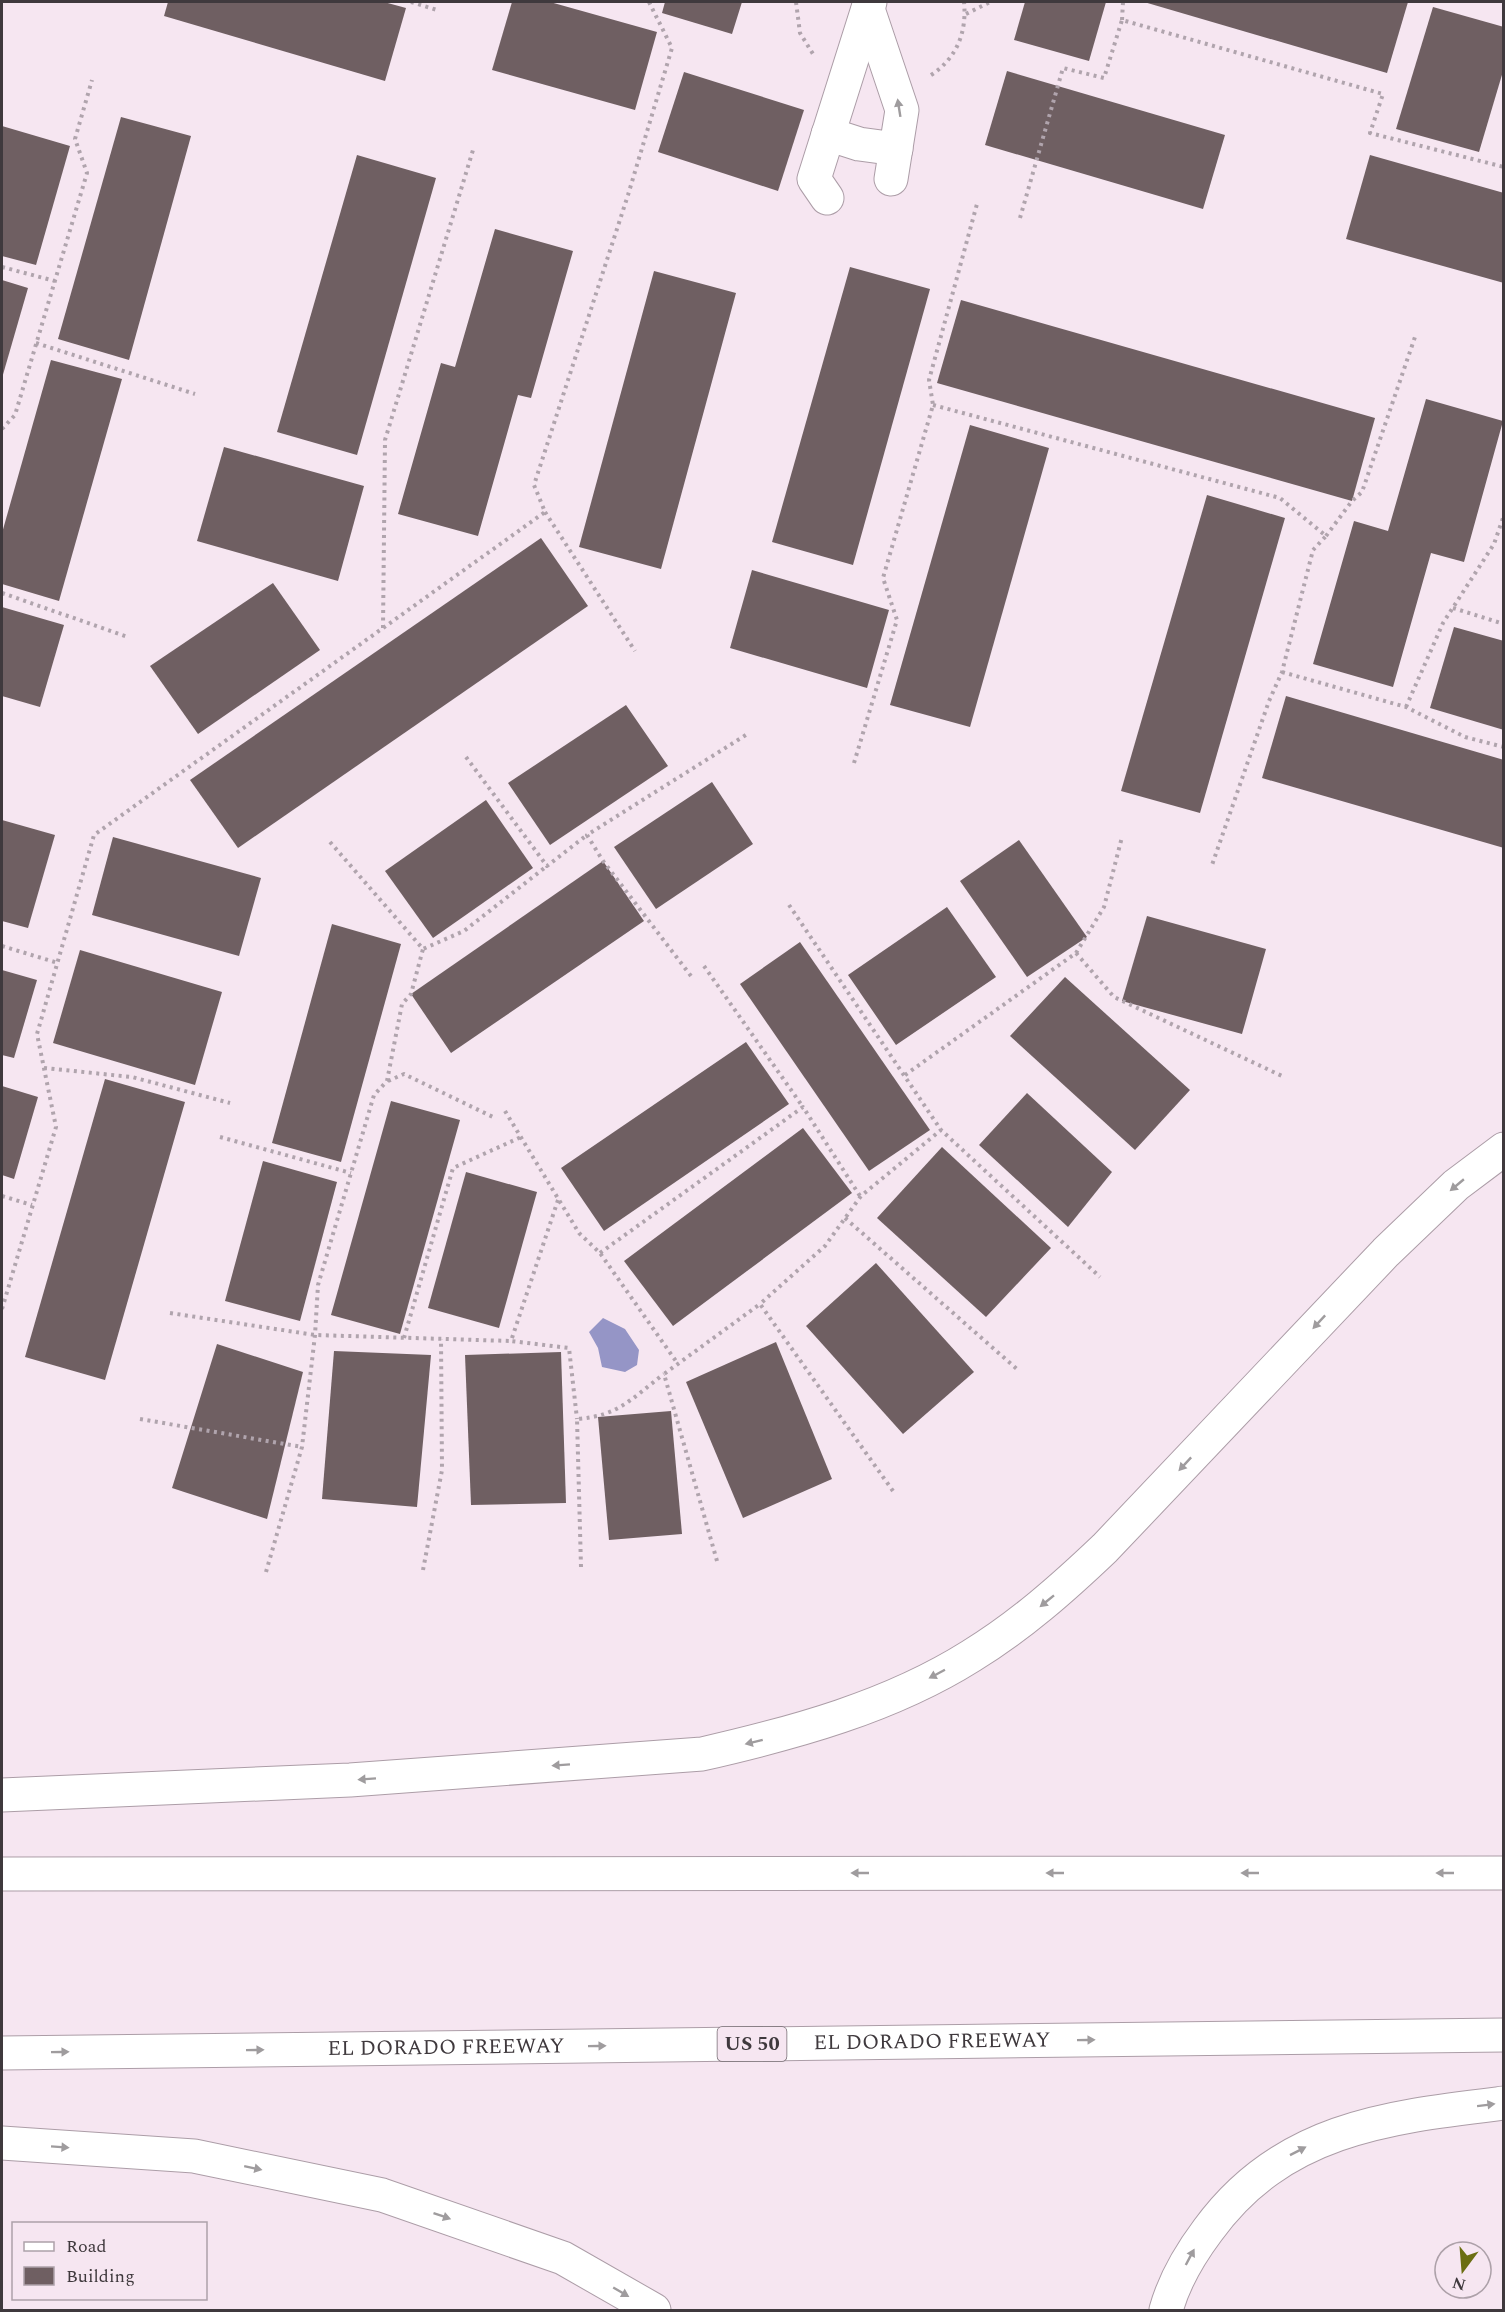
<svg xmlns="http://www.w3.org/2000/svg" width="1505" height="2312" viewBox="0 0 1505 2312" font-family="Spectral,serif">
	<style>
		.water { fill: #9595c6 }
		.building { fill: #6f5f62 }
		.lines { fill: none; stroke-linecap: round; stroke-linejoin: round }
		.minor-casing { stroke: #ac9da7; stroke-width: 35 }
		.highway-casing { stroke: #ac9da7; stroke-width: 35 }
		.path { stroke: #b0a4ad; stroke-width: 4; stroke-dasharray: 3 4.5; stroke-linecap: butt }
		.minor { stroke: #fff; stroke-width: 33 }
		.highway { stroke: #fff; stroke-width: 33 }
		.oneway { fill: #9f9c9e }
		.labels { text-anchor: middle; dominant-baseline: central; stroke-width: 6; stroke-linejoin: round; paint-order: stroke }
		.shield { fill: #f6e6f1; stroke: #766d73; stroke-width: 1.5 }
		.shield-label { font-size: 20px; font-weight: bold; fill: #3f393d }
		.street-label { font-size: 21px; fill: #3f393d; stroke: #f6e6f1 }
	</style>
	<rect width="100%" height="100%" fill="#f6e6f1"/>
	<polygon class="water" points="603,1318 625,1329 639,1350 637,1365 625,1372 602,1367 598,1348 589,1332"/>
	<g class="building">
		<polygon points="168,2 384,2 406,8 385,81 164,16"/>
		<polygon points="512,2 550,2 657,32 635,110 492,70"/>
		<polygon points="665,2 742,2 732,34 662,13"/>
		<polygon points="1025,2 1106,2 1089,61 1014,40"/>
		<polygon points="1144,2 1408,2 1387,73"/>
		<polygon points="1433,7 1504,27 1504,68 1479,152 1396,129"/>
		<polygon points="1007,71 1225,135 1203,209 985,145"/>
		<polygon points="684,72 804,110 778,191 658,152"/>
		<polygon points="121,117 191,136 129,360 58,339"/>
		<polygon points="2,126 70,146 36,265 2,256"/>
		<polygon points="357,155 436,178 357,455 277,432"/>
		<polygon points="1370,155 1504,193 1504,283 1346,239"/>
		<polygon points="495,229 573,251 531,398 518,395 478,536 398,514 441,363 455,367"/>
		<polygon points="850,267 930,289 853,565 772,542"/>
		<polygon points="654,271 736,293 661,569 579,547"/>
		<polygon points="2,280 28,288 2,378"/>
		<polygon points="961,300 1375,418 1352,501 937,383"/>
		<polygon points="51,360 122,379 59,601 2,584 2,533"/>
		<polygon points="1426,399 1503,421 1464,562 1431,553 1393,687 1313,664 1354,521 1388,531"/>
		<polygon points="970,425 1049,448 970,727 890,705"/>
		<polygon points="224,447 364,486 338,581 197,541"/>
		<polygon points="1207,495 1285,518 1200,813 1121,791"/>
		<polygon points="541,538 588,606 238,848 190,780"/>
		<polygon points="752,570 889,610 867,688 730,648"/>
		<polygon points="273,583 320,650 198,734 150,666"/>
		<polygon points="2,607 64,625 40,707 2,696"/>
		<polygon points="1454,627 1504,641 1504,730 1430,708"/>
		<polygon points="1286,696 1504,760 1504,848 1262,778"/>
		<polygon points="626,705 668,766 550,845 508,783"/>
		<polygon points="712,782 753,844 656,909 614,847"/>
		<polygon points="486,800 533,868 433,938 385,871"/>
		<polygon points="2,820 55,835 28,928 2,921"/>
		<polygon points="113,837 261,878 239,956 92,915"/>
		<polygon points="1019,840 1087,937 1027,977 960,881"/>
		<polygon points="603,861 644,921 451,1053 411,994"/>
		<polygon points="947,907 996,977 896,1045 848,975"/>
		<polygon points="1147,916 1266,949 1242,1034 1122,1001"/>
		<polygon points="332,924 401,944 341,1162 272,1143"/>
		<polygon points="800,942 930,1130 869,1171 740,984"/>
		<polygon points="80,950 222,992 195,1085 53,1043"/>
		<polygon points="2,970 37,980 14,1058 2,1055"/>
		<polygon points="1065,977 1190,1090 1135,1150 1010,1036"/>
		<polygon points="746,1042 789,1104 604,1231 561,1168"/>
		<polygon points="105,1079 185,1102 105,1380 25,1357"/>
		<polygon points="2,1086 38,1097 14,1179 2,1175"/>
		<polygon points="1027,1093 1112,1172 1068,1227 979,1145"/>
		<polygon points="391,1101 460,1120 400,1334 331,1315"/>
		<polygon points="803,1128 852,1193 673,1326 624,1261"/>
		<polygon points="942,1147 1051,1248 986,1317 877,1218"/>
		<polygon points="263,1161 337,1182 300,1321 225,1301"/>
		<polygon points="466,1172 537,1192 499,1328 428,1308"/>
		<polygon points="876,1263 974,1372 903,1434 806,1326"/>
		<polygon points="776,1342 832,1479 743,1518 686,1382"/>
		<polygon points="217,1344 303,1372 267,1519 172,1488"/>
		<polygon points="334,1351 431,1355 417,1507 322,1499"/>
		<polygon points="561,1352 566,1503 471,1505 465,1355"/>
		<polygon points="671,1411 682,1534 609,1540 598,1417"/>
	</g>
	<g class="lines">
		<defs>
			<g id="minor">
				<polyline points="868,9 902,110 891,179"/>
				<polyline points="828,134 859,144 896,149"/>
				<polyline points="827,198 814,179 870,2"/>
			</g>
			<g id="highway">
				<path d="M 2,1795 L 350,1780 L 702,1754 C 794,1733 890,1707 971,1656 C 1020,1626 1063,1588 1105,1548 L 1386,1252 L 1456,1185 L 1504,1149"/>
				<polyline points="2,1874 1504,1873"/>
				<path id="s1" d="M 2,2053 L 1504,2035"/>
				<polyline points="2,2143 194,2156 382,2195 563,2258 654,2310"/>
				<path d="M 1166,2310 C 1174,2281 1190,2254 1208,2230 C 1282,2128 1388,2117 1504,2103"/>
			</g>
		</defs>
		<use href="#minor" class="minor-casing"/>
		<use href="#highway" class="highway-casing"/>
		<g class="path">
			<polyline points="411,2 437,10"/>
			<polyline points="796,2 800,33 813,54"/>
			<polyline points="966,14 990,2"/>
			<polyline points="1122,20 1123,2"/>
			<path d="M 931,75 C 957,58 967,32 964,2"/>
			<polyline points="1020,218 1063,68 1104,78 1122,20 1383,94 1370,133 1504,167"/>
			<polyline points="2,267 55,281"/>
			<polyline points="36,343 195,394"/>
			<polyline points="933,405 1280,498 1326,536 1313,550 1282,672 1269,701 1212,865"/>
			<polyline points="2,429 15,415 87,173 75,139 92,80"/>
			<polyline points="545,512 635,651"/>
			<polyline points="1326,536 1352,501 1362,492 1416,334"/>
			<polyline points="2,593 128,637"/>
			<polyline points="1453,608 1504,624"/>
			<polyline points="383,628 385,440 473,150"/>
			<polyline points="1282,672 1406,707 1465,737 1504,747"/>
			<polyline points="1406,707 1443,623 1494,544 1504,515"/>
			<polyline points="466,757 547,866 587,835"/>
			<polyline points="854,763 897,620 883,578 933,405 929,380 977,204"/>
			<polyline points="330,842 423,949 464,931 547,866"/>
			<polyline points="789,905 941,1130 1100,1277"/>
			<polyline points="2,946 58,963"/>
			<polyline points="1076,953 1114,997 1282,1076"/>
			<polyline points="704,966 803,1107"/>
			<polyline points="691,976 603,861 587,835 749,733"/>
			<polyline points="44,1068 132,1077 230,1103"/>
			<polyline points="905,1075 1076,953 1104,907 1122,837"/>
			<polyline points="388,1081 404,1074 495,1118"/>
			<polyline points="505,1111 579,1233 600,1253 678,1364"/>
			<polyline points="220,1137 351,1173"/>
			<polyline points="2,1196 32,1205"/>
			<polyline points="558,1200 511,1341 569,1348 577,1419"/>
			<polyline points="845,1218 1018,1370"/>
			<polyline points="600,1253 803,1107 860,1196"/>
			<polyline points="2,1309 56,1127 37,1034 94,835 545,512 534,485 628,195 672,48 649,2"/>
			<polyline points="170,1313 315,1335 511,1341"/>
			<polyline points="404,1338 453,1168 521,1137"/>
			<polyline points="140,1419 302,1447"/>
			<polyline points="893,1491 760,1304 825,1246 861,1196 941,1130"/>
			<polyline points="717,1561 664,1374 760,1304"/>
			<path d="M 581,1567 L 577,1419 C 619,1416 632,1398 664,1374"/>
			<polyline points="423,1570 442,1470 441,1339"/>
			<polyline points="266,1572 302,1447 315,1335 318,1285 374,1095 387,1081 402,1004 411,994 423,949"/>
		</g>
		<use href="#minor" class="minor"/>
		<use href="#highway" class="highway"/>
	</g>
	<defs><path id="oneway-solid" d="M-6-.8H1V-3.2L6.5 0L1 3.2V.8H-6Z" transform="scale(1.5)"/></defs>
	<g class="oneway">
		<use href="#oneway-solid" transform="translate(899 108) rotate(-99)"/>
		<use href="#oneway-solid" transform="translate(1457 1185) rotate(140)"/>
		<use href="#oneway-solid" transform="translate(1319 1322) rotate(133)"/>
		<use href="#oneway-solid" transform="translate(1185 1464) rotate(133)"/>
		<use href="#oneway-solid" transform="translate(1047 1601) rotate(141)"/>
		<use href="#oneway-solid" transform="translate(937 1674) rotate(152)"/>
		<use href="#oneway-solid" transform="translate(754 1742) rotate(166)"/>
		<use href="#oneway-solid" transform="translate(561 1765) rotate(176)"/>
		<use href="#oneway-solid" transform="translate(367 1779) rotate(176)"/>
		<use href="#oneway-solid" transform="translate(860 1873) rotate(180)"/>
		<use href="#oneway-solid" transform="translate(1055 1873) rotate(180)"/>
		<use href="#oneway-solid" transform="translate(1250 1873) rotate(180)"/>
		<use href="#oneway-solid" transform="translate(1445 1873) rotate(180)"/>
		<use href="#oneway-solid" transform="translate(1086 2040) rotate(-1)"/>
		<use href="#oneway-solid" transform="translate(597 2046) rotate(-1)"/>
		<use href="#oneway-solid" transform="translate(255 2050) rotate(-1)"/>
		<use href="#oneway-solid" transform="translate(60 2052) rotate(-1)"/>
		<use href="#oneway-solid" transform="translate(1486 2105) rotate(-7)"/>
		<use href="#oneway-solid" transform="translate(60 2147) rotate(4)"/>
		<use href="#oneway-solid" transform="translate(1298 2151) rotate(-27)"/>
		<use href="#oneway-solid" transform="translate(253 2168) rotate(12)"/>
		<use href="#oneway-solid" transform="translate(442 2216) rotate(19)"/>
		<use href="#oneway-solid" transform="translate(1190 2257) rotate(-62)"/>
		<use href="#oneway-solid" transform="translate(621 2292) rotate(30)"/>
	</g>
	<g class="labels">
		<rect class="shield" x="717.5" y="2027" width="69" height="34" rx="4.5"/>
		<g class="shield-label">
			<text x="752" y="2044">US 50</text>
		</g>
		<g class="street-label">
			<text stroke="none"><textPath href="#s1" startOffset="930">EL DORADO FREEWAY</textPath></text>
			<text stroke="none"><textPath href="#s1" startOffset="444">EL DORADO FREEWAY</textPath></text>
		</g>
	</g>
	<rect width="1505" height="2312" fill="none" stroke="#3f393d" stroke-width="6"/>
	<rect x="12" y="2222" width="195" height="78" fill="#f6e6f1" stroke="#ada1a9" stroke-width="1.5"/>
	<rect x="24" y="2242" width="30" height="9" fill="#ffffff" stroke="#ada1a9" stroke-width="1.5"/>
	<text x="66" y="2252" font-size="18" fill="#3f393d">Road</text>
	<rect x="24" y="2267" width="30" height="18" fill="#6f5f62" stroke="#ada1a9" stroke-width="1.5"/>
	<text x="66" y="2282" font-size="18" fill="#3f393d">Building</text>
	<g transform="translate(1463 2270) rotate(196)"><circle r="28" fill="#f6e6f1" stroke="#ada1a9" stroke-width="1.5"/>
	<path d="M0-4.5L10 22L0 15L-10 22Z" fill="#6b6e12"/>
	<text y="-9" font-size="16" font-weight="bold" text-anchor="middle" fill="#3f393d">N</text>
	</g>
</svg>
